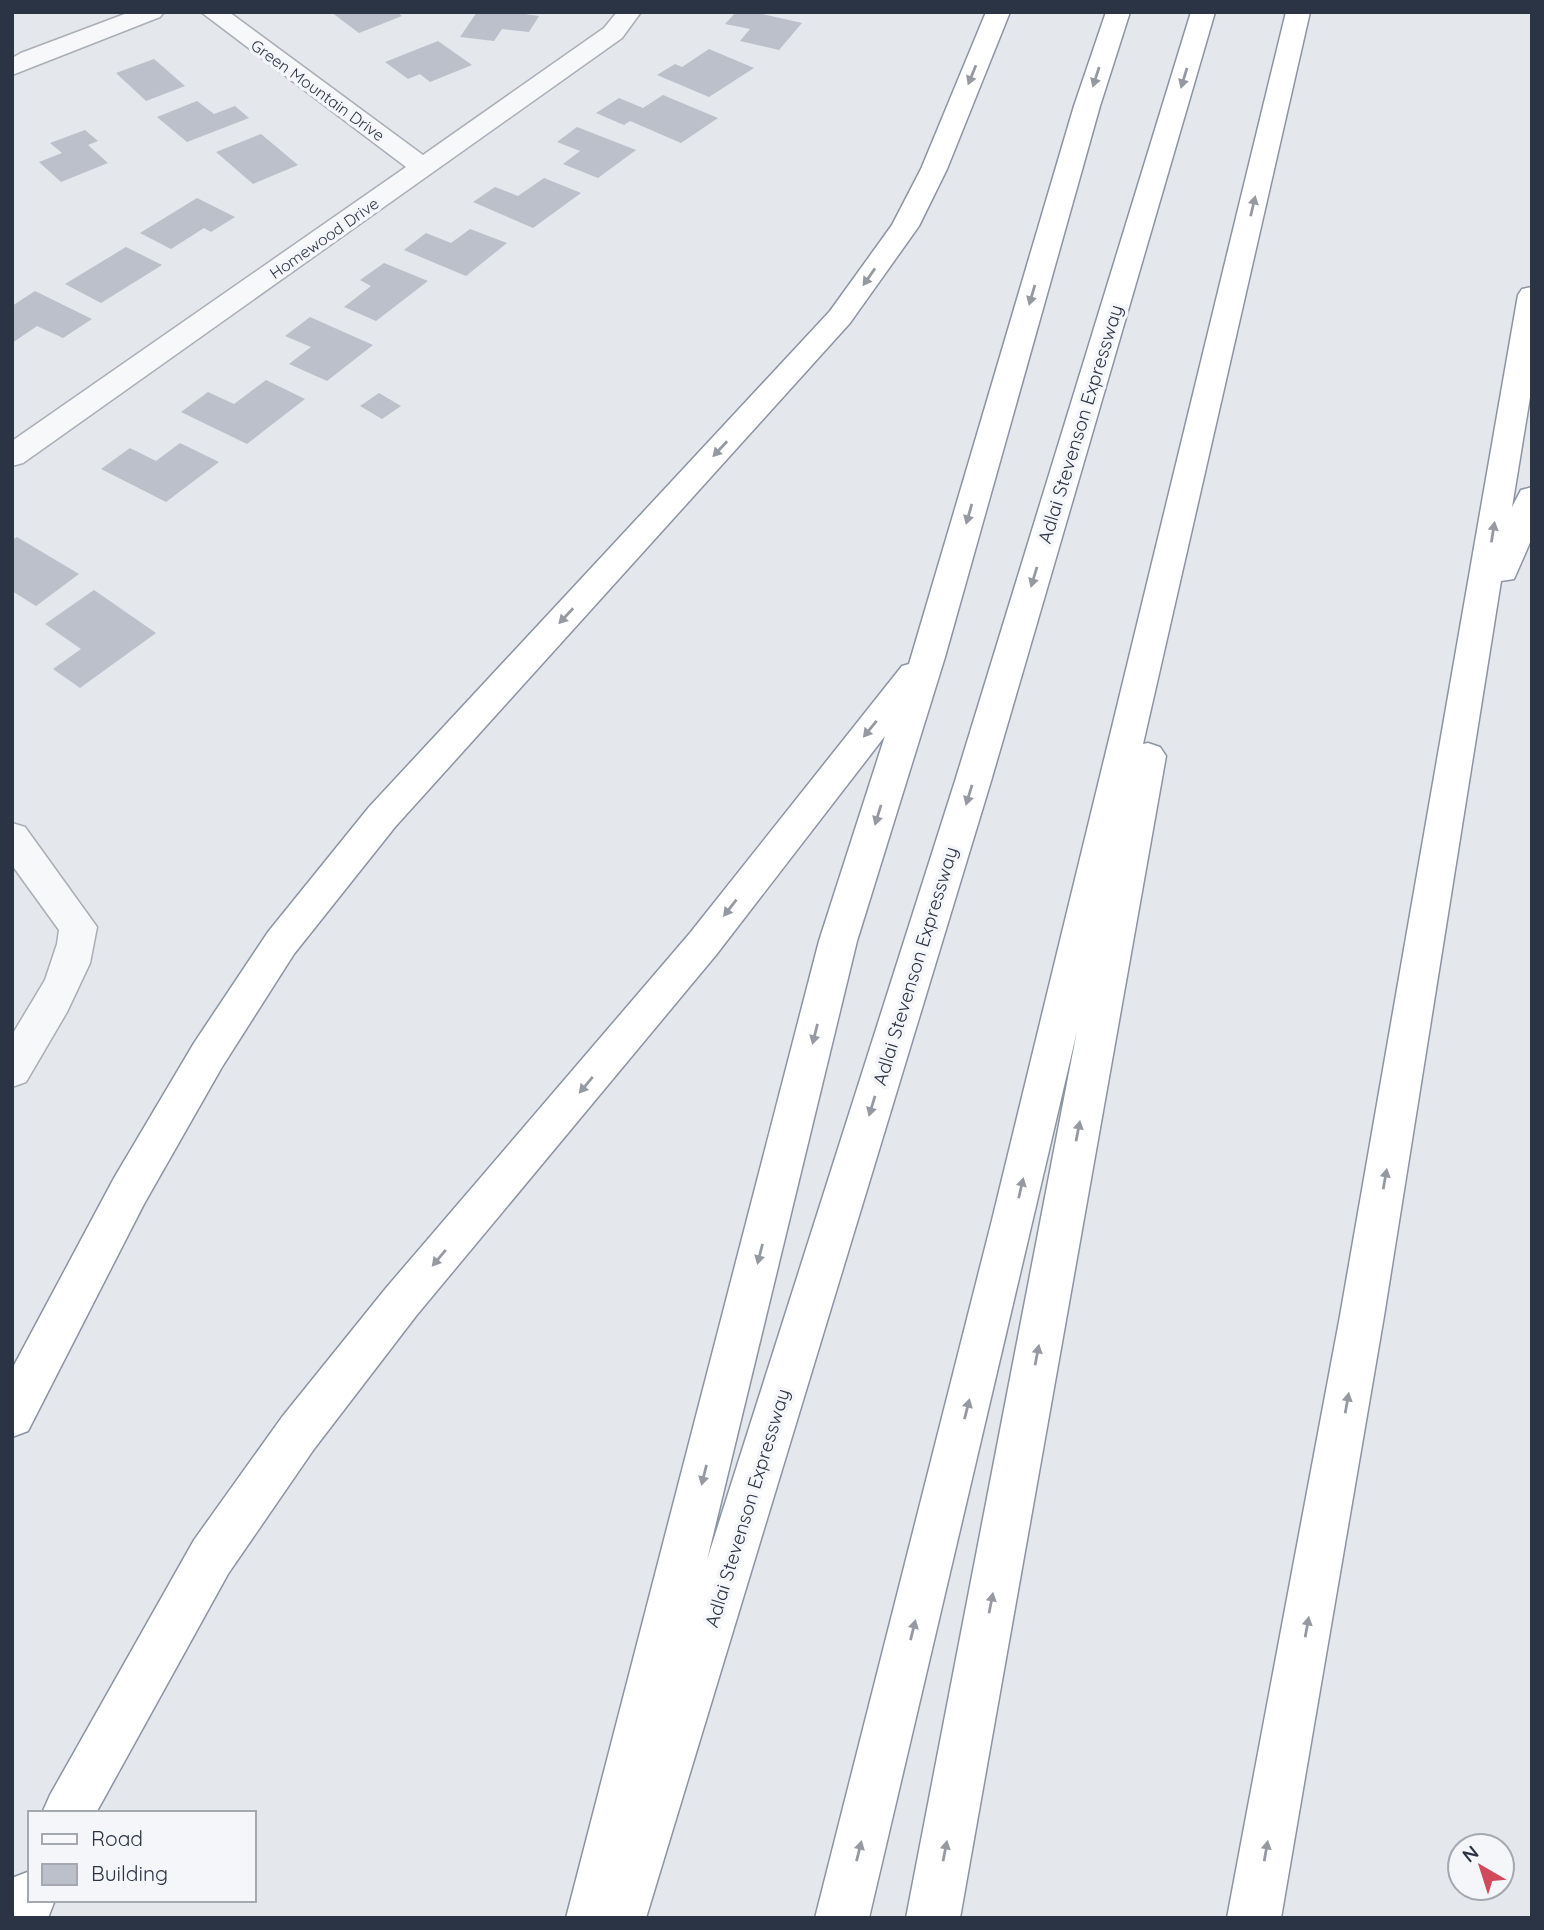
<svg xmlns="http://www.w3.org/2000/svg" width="1544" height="1930" viewBox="0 0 1544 1930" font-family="Quicksand,sans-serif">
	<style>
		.building { fill: #bbc0ca }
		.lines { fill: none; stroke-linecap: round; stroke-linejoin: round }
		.minor-casing { stroke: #a9aeb7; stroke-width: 3 }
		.tertiary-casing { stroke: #a9aeb7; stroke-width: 3 }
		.motorway-casing { stroke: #8b94a3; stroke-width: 3 }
		.minor { fill: #f7f8fa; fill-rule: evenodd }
		.tertiary { fill: #f7f8fa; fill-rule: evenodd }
		.motorway { fill: #fff; fill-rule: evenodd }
		.oneway { fill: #959aa2 }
		.labels { text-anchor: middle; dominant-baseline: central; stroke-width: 7; stroke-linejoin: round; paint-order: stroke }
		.far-street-label { font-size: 16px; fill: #2b3445; stroke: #f4f6f9 }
		.street-label { font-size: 19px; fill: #2b3445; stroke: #f4f6f9 }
	</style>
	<rect width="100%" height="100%" fill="#e4e7ec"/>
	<g class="building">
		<polygon points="331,12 397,12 402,16 359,33"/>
		<polygon points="477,12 511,12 539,16 529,32 502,29 494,41 460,37"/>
		<polygon points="736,12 753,12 802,23 779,50 740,41 750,29 725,24"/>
		<polygon points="438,41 472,65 430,82 420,74 408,79 385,62"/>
		<polygon points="709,49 754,68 709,97 657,75 675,64 682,67"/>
		<polygon points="154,59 185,86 146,101 116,73"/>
		<polygon points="663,95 718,118 681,143 630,121 624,125 596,113 619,98 643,108"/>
		<polygon points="197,101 214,114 235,106 249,118 187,142 157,117"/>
		<polygon points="577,127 636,150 598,178 563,164 580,151 557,142"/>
		<polygon points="85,130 98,141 88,145 108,163 61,182 39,162 62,153 50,143"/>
		<polygon points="261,134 298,165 253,184 216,152"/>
		<polygon points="544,178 581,193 533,228 473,202 495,187 518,196"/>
		<polygon points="197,198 235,217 211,232 204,228 171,249 140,233"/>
		<polygon points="470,229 507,243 466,276 404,250 426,233 451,243"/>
		<polygon points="126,247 162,265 101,303 65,284"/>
		<polygon points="384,263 428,281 376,321 344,307 371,286 360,280"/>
		<polygon points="35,291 92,319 63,338 37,326 12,343 12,306"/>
		<polygon points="310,317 373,345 327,381 289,364 311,347 285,336"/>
		<polygon points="266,380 305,399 247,444 181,412 208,392 234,404"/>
		<polygon points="379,393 401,406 382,419 360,406"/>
		<polygon points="180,443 219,462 166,502 101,469 130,448 156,461"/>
		<polygon points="17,537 79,574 36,606 12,591 12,540"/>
		<polygon points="94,590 156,633 80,688 53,669 81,649 45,624"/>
	</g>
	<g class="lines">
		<defs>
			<g id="minor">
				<polygon points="130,12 164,12 160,17 12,75 12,58 21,53"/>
				<polygon points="201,12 229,12 423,155 604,28 617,12 641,12 622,38 23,463 12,466 12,441 406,167"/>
			</g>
			<polygon id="tertiary" points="12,823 25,827 97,927 90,963 67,1012 26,1082 12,1087 12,1035 45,980 57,944 59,930 12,865"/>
			<g id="motorway">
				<polygon points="986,12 1010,12 947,169 919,226 850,323 395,827 294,954 222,1067 144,1204 28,1431 12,1437 12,1369 114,1178 194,1043 268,932 369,807 830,311 892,225 921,169"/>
				<polygon points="1106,12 1130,12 1100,106 945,657 857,941 707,1560 955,781 1191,12 1215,12 991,781 646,1918 566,1918 819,941 885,736 716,955 416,1316 314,1449 228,1574 96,1813 42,1813 50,1795 194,1540 282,1417 386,1288 690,933 902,666 909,664 1074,106"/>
				<polygon points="1286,12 1310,12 1143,744 1148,743 1160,747 1166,756 960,1918 906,1918 1077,1031 869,1918 815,1918 992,1220"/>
				<polygon points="1532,287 1532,385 1512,507 1521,490 1532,487 1532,538 1514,579 1501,581 1384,1316 1281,1918 1227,1918 1340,1316 1518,295 1522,289"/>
				<polygon points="30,1871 30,1900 55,1900 48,1918 12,1918 12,1878"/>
			</g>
		</defs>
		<use href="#minor" class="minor-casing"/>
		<use href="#tertiary" class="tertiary-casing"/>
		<use href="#motorway" class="motorway-casing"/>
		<use href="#minor" class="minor"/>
		<use href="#tertiary" class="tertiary"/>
		<use href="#motorway" class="motorway"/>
	</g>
	<defs><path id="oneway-solid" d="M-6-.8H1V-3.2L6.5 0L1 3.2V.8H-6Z" transform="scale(1.75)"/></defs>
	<g class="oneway">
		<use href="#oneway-solid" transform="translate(972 75) rotate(112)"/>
		<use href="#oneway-solid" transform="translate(1096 77) rotate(108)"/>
		<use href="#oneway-solid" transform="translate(1184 78) rotate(107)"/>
		<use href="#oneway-solid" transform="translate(1253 206) rotate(-77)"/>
		<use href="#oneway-solid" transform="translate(869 277) rotate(125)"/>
		<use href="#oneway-solid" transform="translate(1032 295) rotate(106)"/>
		<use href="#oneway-solid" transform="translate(720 449) rotate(133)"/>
		<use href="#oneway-solid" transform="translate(969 514) rotate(106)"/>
		<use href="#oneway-solid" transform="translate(1493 532) rotate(-81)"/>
		<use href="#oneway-solid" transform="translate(1034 577) rotate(107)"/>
		<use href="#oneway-solid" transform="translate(566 616) rotate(133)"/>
		<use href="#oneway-solid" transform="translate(870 729) rotate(129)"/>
		<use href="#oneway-solid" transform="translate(969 795) rotate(107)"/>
		<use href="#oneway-solid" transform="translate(878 815) rotate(107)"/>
		<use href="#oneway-solid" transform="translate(730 908) rotate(128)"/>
		<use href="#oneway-solid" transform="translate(815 1034) rotate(104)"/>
		<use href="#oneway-solid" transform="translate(586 1085) rotate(130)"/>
		<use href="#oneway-solid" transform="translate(872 1106) rotate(107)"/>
		<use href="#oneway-solid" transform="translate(1078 1131) rotate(-79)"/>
		<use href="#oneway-solid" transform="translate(1385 1179) rotate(-80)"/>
		<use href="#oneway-solid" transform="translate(1021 1188) rotate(-77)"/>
		<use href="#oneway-solid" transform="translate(760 1254) rotate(104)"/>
		<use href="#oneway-solid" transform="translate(439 1258) rotate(130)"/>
		<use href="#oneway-solid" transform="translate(1037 1355) rotate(-79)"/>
		<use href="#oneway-solid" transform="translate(1347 1403) rotate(-80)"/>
		<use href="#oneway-solid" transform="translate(967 1409) rotate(-76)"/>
		<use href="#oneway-solid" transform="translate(704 1475) rotate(104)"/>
		<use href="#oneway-solid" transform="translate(991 1603) rotate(-79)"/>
		<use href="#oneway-solid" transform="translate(1307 1627) rotate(-80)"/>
		<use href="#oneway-solid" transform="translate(913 1630) rotate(-76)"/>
		<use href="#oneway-solid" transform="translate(859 1851) rotate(-76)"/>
		<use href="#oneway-solid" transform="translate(945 1851) rotate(-79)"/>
		<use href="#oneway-solid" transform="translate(1266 1851) rotate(-80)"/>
	</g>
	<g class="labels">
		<g class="far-street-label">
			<text transform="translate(318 90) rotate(36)">Green Mountain Drive</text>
			<text transform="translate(324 238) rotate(-35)">Homewood Drive</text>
		</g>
		<g class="street-label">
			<text transform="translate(1080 424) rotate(-73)">Adlai Stevenson Expressway</text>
			<text transform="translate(915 966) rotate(-73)">Adlai Stevenson Expressway</text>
			<text transform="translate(747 1508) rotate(-73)">Adlai Stevenson Expressway</text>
		</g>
	</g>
	<rect width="1544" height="1930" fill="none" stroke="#2b3445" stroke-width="28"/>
	<rect x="28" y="1811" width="228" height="91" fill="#f4f6f9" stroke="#a4a8b1" stroke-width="2"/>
	<rect x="42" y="1834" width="35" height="10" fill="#f7f8fa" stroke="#a4a8b1" stroke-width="2"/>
	<text x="91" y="1846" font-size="21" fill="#2b3445">Road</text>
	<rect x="42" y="1864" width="35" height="21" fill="#bbc0ca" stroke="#a4a8b1" stroke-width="2"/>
	<text x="91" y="1881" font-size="21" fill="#2b3445">Building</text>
	<g transform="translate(1481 1867) rotate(321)"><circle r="33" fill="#f4f6f9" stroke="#a4a8b1" stroke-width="2"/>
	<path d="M0-5L12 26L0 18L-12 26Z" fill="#d1495b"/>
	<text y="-10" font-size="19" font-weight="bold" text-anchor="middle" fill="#2b3445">N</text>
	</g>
</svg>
